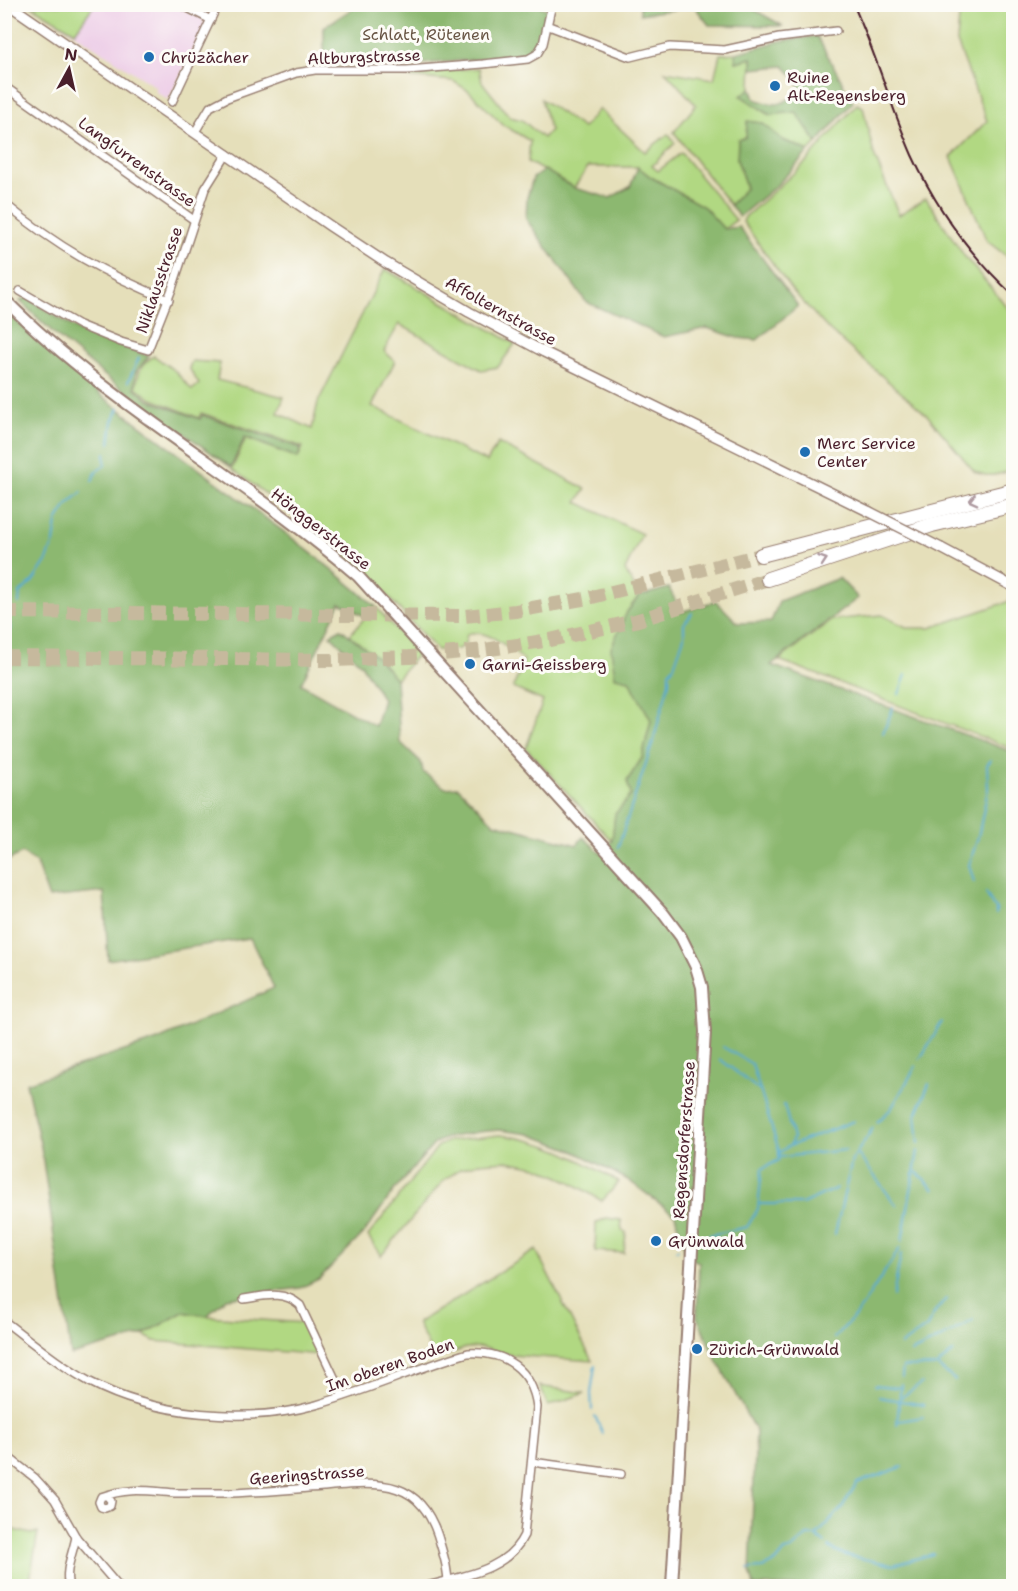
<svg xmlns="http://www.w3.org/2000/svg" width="1018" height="1591" viewBox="0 0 1018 1591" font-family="'Shantell Sans',sans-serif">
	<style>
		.built { fill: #eed0e8 }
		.green { fill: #b1d882; stroke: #7e7c56; stroke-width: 1.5 }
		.forest { fill: #8cb870; stroke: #6b6c4e; stroke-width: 1.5 }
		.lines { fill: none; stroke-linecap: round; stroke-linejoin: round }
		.stream { stroke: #56abd2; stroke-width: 2 }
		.motorway-tunnel { stroke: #c6b99d; stroke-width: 14; stroke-dasharray: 14 7; stroke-linecap: butt }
		.minor-casing { stroke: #987f72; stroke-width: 10 }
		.tertiary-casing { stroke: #987f72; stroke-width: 12 }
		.secondary-casing { stroke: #987f72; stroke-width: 14 }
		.motorway-casing { stroke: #987f72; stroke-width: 16 }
		.minor { stroke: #fff; stroke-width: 7 }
		.tertiary { stroke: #fff; stroke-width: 9 }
		.secondary { stroke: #fff; stroke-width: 10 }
		.motorway { stroke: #fff; stroke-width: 14 }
		.rail { stroke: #4a1f2b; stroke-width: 2 }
		.tertiary-bridge-casing { stroke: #987f72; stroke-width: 12; stroke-linecap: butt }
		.tertiary-bridge { stroke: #fff; stroke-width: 9 }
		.oneway { stroke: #ae9aa0 }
		.poi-dot { fill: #1f6fb2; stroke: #fdfcf7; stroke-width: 2 }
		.labels { text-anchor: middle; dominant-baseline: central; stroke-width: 6; stroke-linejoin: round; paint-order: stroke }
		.park-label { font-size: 16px; fill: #695645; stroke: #fdfcf7 }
		.poi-label { font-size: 16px; fill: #4a1f2b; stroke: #fdfcf7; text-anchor: start }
		.street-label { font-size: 16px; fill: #4a1f2b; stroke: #fdfcf7 }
	</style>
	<rect width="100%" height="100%" fill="#fdfcf7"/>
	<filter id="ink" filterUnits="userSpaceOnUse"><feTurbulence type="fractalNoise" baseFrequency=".0167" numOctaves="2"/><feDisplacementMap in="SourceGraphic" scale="12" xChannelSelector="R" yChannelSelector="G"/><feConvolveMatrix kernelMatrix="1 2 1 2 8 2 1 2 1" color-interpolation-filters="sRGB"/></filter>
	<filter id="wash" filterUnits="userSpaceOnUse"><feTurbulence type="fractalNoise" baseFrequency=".008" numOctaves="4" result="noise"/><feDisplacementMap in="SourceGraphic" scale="24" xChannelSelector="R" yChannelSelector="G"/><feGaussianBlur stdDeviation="1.35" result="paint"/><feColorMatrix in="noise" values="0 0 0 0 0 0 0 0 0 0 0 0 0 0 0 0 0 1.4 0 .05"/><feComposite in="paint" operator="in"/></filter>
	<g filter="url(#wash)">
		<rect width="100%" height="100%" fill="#e5dfba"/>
		<polygon class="built" points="30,5 173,5 203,19 205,26 168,100 156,92 156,87"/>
		<g class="green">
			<polygon points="30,5 94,5 75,32"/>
			<polygon points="960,5 1013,5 1013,261 987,241 951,157 987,121 957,42"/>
			<polygon points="736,53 736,62 752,58 751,88 742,96 770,115 796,111 817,143 809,151 783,140 762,123 746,137 737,159 746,189 730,205 674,132 696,105 665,71 714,79 720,54"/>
			<polygon points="479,68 482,82 510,117 522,120 543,138 550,130 541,99 583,128 599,109 645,152 668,134 675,143 652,166 658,171 681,153 736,220 724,229 704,207 651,177 638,167 588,167 574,188 528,162 530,141 503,125 469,91 453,81 406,77 414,73"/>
			<path d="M 857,104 L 863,107 L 874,155 L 899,215 L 926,198 L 965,257 L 1013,314 L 1013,470 C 999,474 988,479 974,471 L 927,415 L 830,331 L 791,289 L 743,222 L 745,217 L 806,162 Z"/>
			<path d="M 385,269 L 515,344 L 498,367 L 481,370 L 399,324 L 384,351 L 395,361 L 372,406 L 487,462 L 498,443 L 586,489 L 577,502 L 642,534 L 625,570 L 639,596 L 627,612 L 629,680 L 651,720 L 642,758 L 627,781 L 631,795 L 615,815 L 612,841 L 526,748 L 543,701 L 513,688 L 524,660 C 510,649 486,627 467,634 L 465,644 L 458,649 L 437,650 L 371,578 L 331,542 L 232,469 L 246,438 L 298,458 L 303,447 L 201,413 L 199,418 L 150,398 L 136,387 C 138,373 141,364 154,356 L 175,371 L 192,390 L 199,384 L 189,368 L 192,361 L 220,363 L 217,380 L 284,397 L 278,413 L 312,429 L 318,402 Z"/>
			<polygon points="1013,600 1013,749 779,660 832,620 882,615 908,628 930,628"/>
			<polygon points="375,606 418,654 396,679 378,658 349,636"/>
			<path d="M 500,1135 C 549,1141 577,1158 619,1182 L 602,1201 L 571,1182 L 537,1167 L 507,1161 L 479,1163 L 460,1169 L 443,1181 L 381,1256 L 368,1236 L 438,1146 L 448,1141 Z"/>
			<polygon points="606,1218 621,1220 622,1231 626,1232 624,1253 595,1251 596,1223"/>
			<polygon points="536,1250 592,1361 511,1355 481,1347 466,1348 435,1359 417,1323"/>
			<polygon points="183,1312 207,1316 304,1323 321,1355 154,1341 143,1335"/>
			<polygon points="540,1386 545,1387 585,1393 548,1406"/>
			<polygon points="5,1528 31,1534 38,1532 29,1586 5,1586"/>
		</g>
		<g class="forest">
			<polygon points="536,4 548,10 542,36 539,42 529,52 507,57 408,65 324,65 324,27 354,8 353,5"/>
			<polygon points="640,5 746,5 783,26 709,25 695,7 640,14"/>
			<path d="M 817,36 L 853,102 L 817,143 L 796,112 L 770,115 L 741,96 L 751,88 L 755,99 C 777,108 782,105 800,91 L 798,81 L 784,66 L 752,69 L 752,58 L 736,62 L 736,53 L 780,41 Z"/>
			<polygon points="747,121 762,123 783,140 809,151 777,185 739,217 730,205 746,188 737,159 738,140 746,137"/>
			<polygon points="638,167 651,177 704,207 724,229 739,227 798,306 757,340 738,338 707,328 664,337 586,302 526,219 527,198 533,178 545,170 574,188 610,198 630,187"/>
			<polygon points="26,297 78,330 149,356 136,372 135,388 149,400 200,419 202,415 301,448 298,458 245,437 231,467 110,380 58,337 20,301"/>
			<path d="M 4,309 C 116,422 257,501 375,606 L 366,617 L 340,603 L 301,684 L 375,726 L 383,699 L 361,664 L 330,635 L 341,629 L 378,658 L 396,679 L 400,742 L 421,762 L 423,772 L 445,788 L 458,787 L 494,823 L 577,845 L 583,837 L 600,852 L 612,841 L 615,814 L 631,795 L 627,781 L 642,758 L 651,720 L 629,680 L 615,677 L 611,648 L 627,612 L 639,596 L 669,588 L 681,612 L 716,601 L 738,623 L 771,622 L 779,601 L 839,578 L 858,598 L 771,665 L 1013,752 L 1013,1586 L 754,1586 L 750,1572 L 756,1432 L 713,1353 L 697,1317 L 699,1263 L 686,1254 L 675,1215 L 628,1180 L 572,1150 L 529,1134 L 499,1130 L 478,1132 L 446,1138 L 435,1143 L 395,1189 L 364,1233 L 319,1279 L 300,1288 L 226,1298 L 207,1316 L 183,1312 L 143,1335 L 71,1355 L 41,1147 L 26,1083 L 158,1040 L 274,988 L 250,938 L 108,960 L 104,892 L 49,898 L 36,863 L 22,853 L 5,862 Z"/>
		</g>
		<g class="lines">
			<g class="stream">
				<polyline points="128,382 139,358"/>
				<polyline points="110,443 113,421 119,408"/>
				<polyline points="92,481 97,471 105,465 105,453"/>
				<polyline points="19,603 20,593 33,581 47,560 54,542 57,521 68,504 82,492"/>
				<polyline points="4,636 10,629 7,616 10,611"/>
				<polyline points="899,694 906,675"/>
				<polyline points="883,733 893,708"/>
				<polyline points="618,847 653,742 669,682 669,672 674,666 684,637 684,624 692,613"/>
				<polyline points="974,882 969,865 978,837 988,789 987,765 991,760"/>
				<polyline points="986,893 993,906 996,908 996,914"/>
				<polyline points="720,1059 760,1091"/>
				<polyline points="920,1059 942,1022"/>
				<polyline points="784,1105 793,1138 790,1146"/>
				<polyline points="877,1122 891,1109 916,1066"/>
				<polyline points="919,1143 916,1115 929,1084"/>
				<polyline points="779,1153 787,1147 854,1121"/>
				<polyline points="857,1153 897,1206"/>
				<polyline points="780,1157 846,1150"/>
				<polyline points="915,1170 934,1189"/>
				<polyline points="760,1204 802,1204 837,1188"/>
				<polyline points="835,1234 852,1160 873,1128"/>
				<polyline points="710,1235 747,1227 758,1209 762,1169 779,1160 779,1151 752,1064 723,1047"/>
				<polyline points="698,1238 707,1236"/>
				<polyline points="902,1241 918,1151"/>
				<polyline points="676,1250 678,1249"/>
				<polyline points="893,1296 901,1254"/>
				<polyline points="834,1338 858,1313 900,1248"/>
				<polyline points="901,1345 927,1327 936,1310 946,1299"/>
				<polyline points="912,1352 943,1337 973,1320"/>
				<polyline points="937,1366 955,1380"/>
				<polyline points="902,1377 903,1367 937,1366 953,1352"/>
				<polyline points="875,1385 902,1388"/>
				<polyline points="879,1397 924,1405"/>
				<polyline points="902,1397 922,1383"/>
				<polyline points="592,1410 591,1393 595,1366"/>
				<polyline points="595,1416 603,1434"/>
				<polyline points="899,1421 923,1417"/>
				<polyline points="897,1425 901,1384"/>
				<polyline points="816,1536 841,1509 857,1483 902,1467"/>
				<polyline points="829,1547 845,1555 893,1565 933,1554"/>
				<polyline points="748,1569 762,1568 776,1562 785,1551 792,1549 807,1536 816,1536 825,1543"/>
			</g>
		</g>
	</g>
	<g filter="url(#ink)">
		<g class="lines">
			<g class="motorway-tunnel">
				<polyline points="4,612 465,616 516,611 588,598 761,555"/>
				<polyline points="4,657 332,660 410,657 484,650 550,640 635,621 768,579"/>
			</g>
			<defs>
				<g id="minor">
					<polyline points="180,4 211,20"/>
					<polyline points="549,26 630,57 670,47 725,50 779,38 836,31"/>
					<polyline points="4,86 194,220"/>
					<polyline points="172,102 218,4"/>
					<polyline points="195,132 210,107 227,98 296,73 315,70 407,70 483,64 528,59 537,54 543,44 552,4"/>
					<path d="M 4,203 C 57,247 105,274 169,300"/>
					<polyline points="20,291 79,325 121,342 148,350 172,289 205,189 227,154"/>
					<path d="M 244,1299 C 264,1296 283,1290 300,1305 L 343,1396"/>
					<path d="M 4,1321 C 32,1342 59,1365 90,1382 C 154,1416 247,1424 316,1405 C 368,1390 417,1368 468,1353 C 505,1351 532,1369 537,1407 L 524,1535 C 507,1571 462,1576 427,1586"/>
					<polyline points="4,1454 35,1478 55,1500 76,1537 118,1586"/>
					<polyline points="532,1462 621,1474"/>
					<path d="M 108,1497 L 111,1501 L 110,1506 L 105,1508 L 101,1507 L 99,1502 L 101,1497 C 128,1487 147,1491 177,1493 C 195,1493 213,1493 232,1493 C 262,1492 293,1489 323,1487 C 380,1482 422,1477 440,1543 C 445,1560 448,1570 448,1586"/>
					<path d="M 69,1586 C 64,1571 73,1553 76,1537"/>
				</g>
				<g id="tertiary">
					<polyline points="8,4 330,226 386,263 469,312 544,352 870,512"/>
					<polyline points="941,548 1014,587"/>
				</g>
				<path id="secondary" d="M 4,299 C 110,406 245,478 358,576 L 663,913 L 681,937 L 696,967 L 702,987 L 705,1032 L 672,1586"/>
				<g id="motorway">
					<polyline points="761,555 1014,490"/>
					<polyline points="768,579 932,525 1014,505"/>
				</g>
			</defs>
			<use href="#minor" class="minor-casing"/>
			<use href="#tertiary" class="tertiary-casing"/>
			<use href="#secondary" class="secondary-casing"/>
			<use href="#motorway" class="motorway-casing"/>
			<use href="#minor" class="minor"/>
			<use href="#tertiary" class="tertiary"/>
			<use href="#secondary" class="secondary"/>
			<use href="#motorway" class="motorway"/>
			<path class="rail" d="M 853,4 C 876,53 890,105 912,155 C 936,208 971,256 1014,296"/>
			<defs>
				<polyline id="tertiary-bridge" points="870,512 941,548"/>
			</defs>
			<use href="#tertiary-bridge" class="tertiary-bridge-casing"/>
			<use href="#tertiary-bridge" class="tertiary-bridge"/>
		</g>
		<defs><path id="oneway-chevron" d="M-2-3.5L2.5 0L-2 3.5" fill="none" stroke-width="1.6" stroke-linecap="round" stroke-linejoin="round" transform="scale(1.5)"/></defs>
		<g class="oneway">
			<use href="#oneway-chevron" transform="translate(973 500) rotate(166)"/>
			<use href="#oneway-chevron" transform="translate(823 560) rotate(-19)"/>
		</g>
	</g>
	<g class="poi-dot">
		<circle cx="149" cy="57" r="6"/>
		<circle cx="775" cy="86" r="6"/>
		<circle cx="805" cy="452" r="6"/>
		<circle cx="470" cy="664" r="6"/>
		<circle cx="656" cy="1241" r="6"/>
		<circle cx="697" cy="1349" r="6"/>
	</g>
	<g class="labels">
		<g class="park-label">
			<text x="426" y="34">Schlatt, Rütenen</text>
		</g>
		<g class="poi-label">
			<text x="161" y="57">Chrüzächer</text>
			<text x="787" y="77">Ruine<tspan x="787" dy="18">Alt-Regensberg</tspan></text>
			<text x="817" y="443">Merc Service<tspan x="817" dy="18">Center</tspan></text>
			<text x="482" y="664">Garni-Geissberg</text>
			<text x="668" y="1241">Grünwald</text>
			<text x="709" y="1349">Zürich-Grünwald</text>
		</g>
		<g class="street-label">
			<text transform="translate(364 57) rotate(-2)">Altburgstrasse</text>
			<text transform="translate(137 162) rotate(36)">Langfurrenstrasse</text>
			<text transform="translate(159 280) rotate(-71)">Niklausstrasse</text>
			<text transform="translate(501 311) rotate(29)">Affolternstrasse</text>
			<text transform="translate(321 529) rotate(38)">Hönggerstrasse</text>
			<text transform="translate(684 1140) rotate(-86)">Regensdorferstrasse</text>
			<text transform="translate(390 1365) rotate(-19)">Im oberen Boden</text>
			<text transform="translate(307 1475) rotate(-4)">Geeringstrasse</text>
		</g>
	</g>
	<rect width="1018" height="1591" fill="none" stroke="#fdfcf7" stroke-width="24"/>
	<g transform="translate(69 69) rotate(8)" stroke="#fdfcf7" stroke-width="4.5" paint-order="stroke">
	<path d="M0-4.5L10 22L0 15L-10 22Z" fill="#4a1f2b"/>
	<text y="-9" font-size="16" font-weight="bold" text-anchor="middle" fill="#4a1f2b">N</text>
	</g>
</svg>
